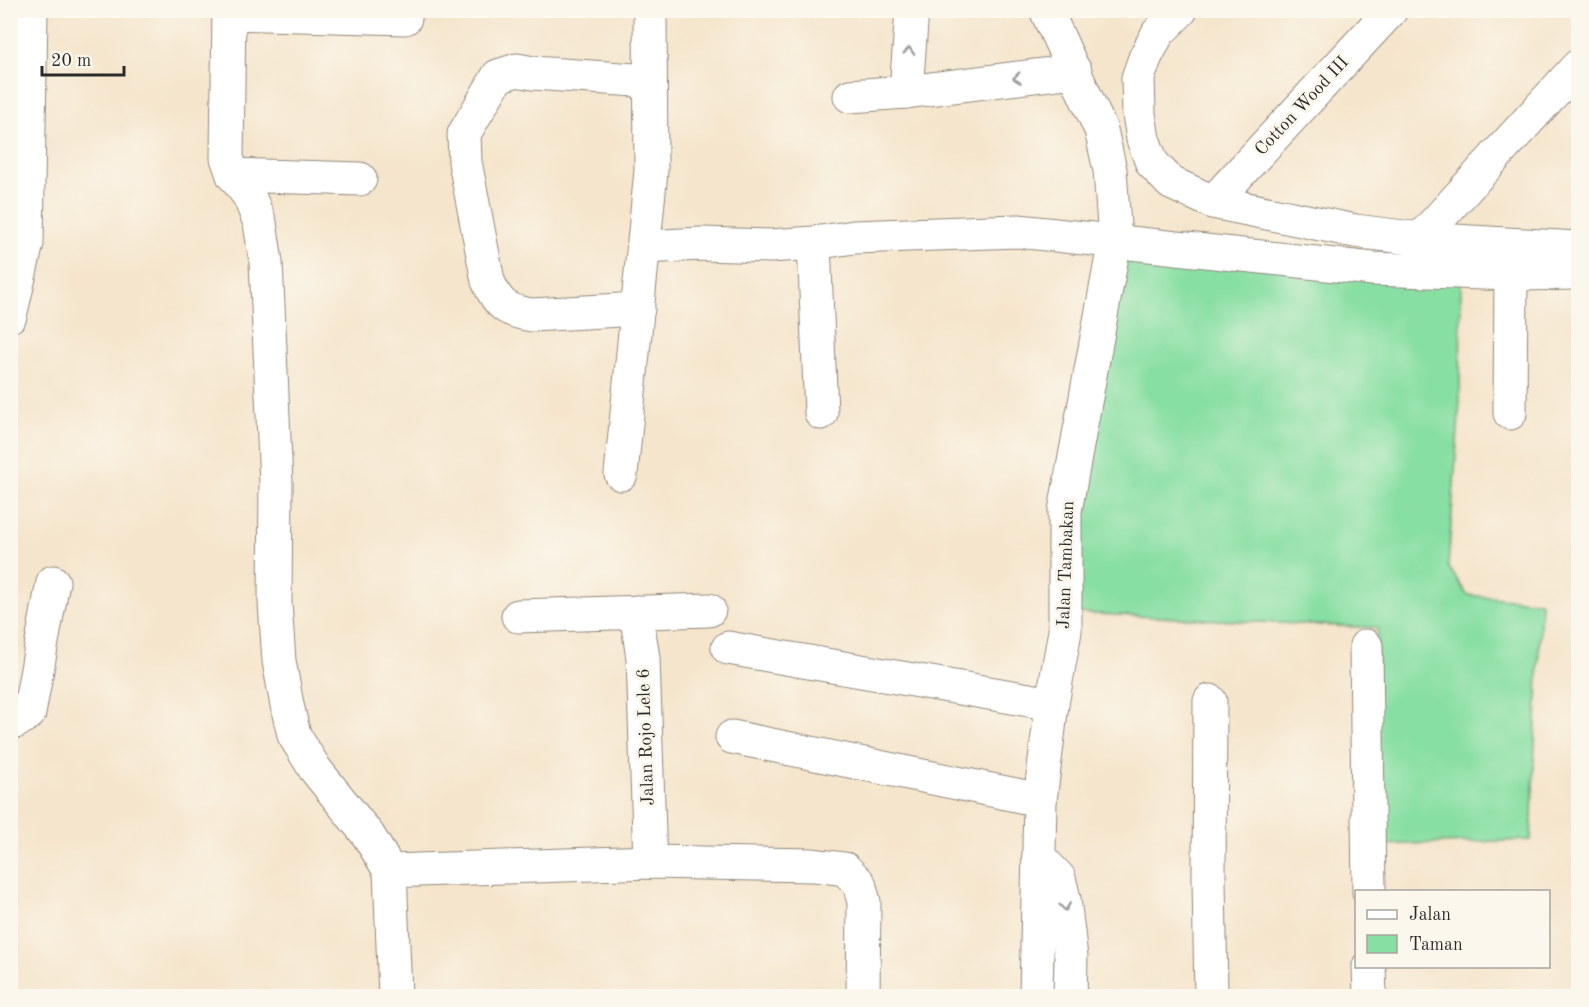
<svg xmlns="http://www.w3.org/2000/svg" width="1589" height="1007" viewBox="0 0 1589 1007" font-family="'Old Standard TT',serif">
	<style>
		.green { fill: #88dfa3; stroke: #5a8567; stroke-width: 1.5 }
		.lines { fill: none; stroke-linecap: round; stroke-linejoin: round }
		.minor-casing { stroke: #90887c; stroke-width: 35 }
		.minor { stroke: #fff; stroke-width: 33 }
		.oneway { stroke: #a0a0a0 }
		.labels { text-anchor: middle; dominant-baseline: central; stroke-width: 6; stroke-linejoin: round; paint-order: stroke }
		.street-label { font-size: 18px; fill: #2b2b2b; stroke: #fbf7ec }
	</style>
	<rect width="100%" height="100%" fill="#fbf7ec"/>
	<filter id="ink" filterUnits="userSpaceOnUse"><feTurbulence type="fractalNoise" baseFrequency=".0167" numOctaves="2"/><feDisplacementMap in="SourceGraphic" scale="12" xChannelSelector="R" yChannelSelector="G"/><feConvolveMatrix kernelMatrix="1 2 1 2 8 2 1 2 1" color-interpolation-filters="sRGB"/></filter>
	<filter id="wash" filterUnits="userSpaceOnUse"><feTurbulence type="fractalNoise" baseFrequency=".008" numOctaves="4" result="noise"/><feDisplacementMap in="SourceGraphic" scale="24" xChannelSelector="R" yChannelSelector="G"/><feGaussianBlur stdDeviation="1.35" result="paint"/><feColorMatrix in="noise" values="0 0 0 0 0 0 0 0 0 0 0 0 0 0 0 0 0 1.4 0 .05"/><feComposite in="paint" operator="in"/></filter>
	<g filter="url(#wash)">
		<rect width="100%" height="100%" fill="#f5e5cc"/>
		<polygon class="green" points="1119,246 1461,281 1460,402 1448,566 1467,595 1541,602 1531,840 1378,845 1377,628 1076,613 1071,533"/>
	</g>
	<g filter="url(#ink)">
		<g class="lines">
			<defs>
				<g id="minor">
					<polyline points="229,10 227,158 233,175 249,196 260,223 266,262 276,483 275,603 279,661 287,705 294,735 315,769 368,835 390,871 395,996"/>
					<polyline points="1181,10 1158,33 1145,58 1138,78 1139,114 1143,139 1152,163 1171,183 1213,202 1355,231 1420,239 1578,248"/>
					<polyline points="229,13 405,18"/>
					<polyline points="906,92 912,10"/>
					<polyline points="850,96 906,92 1075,71"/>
					<polyline points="233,175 360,179"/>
					<polyline points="1213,202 1391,10"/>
					<polyline points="1420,239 1578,66"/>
					<polyline points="644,247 701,244 770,246 814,243"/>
					<path d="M 638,309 L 532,315 C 506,311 498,305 488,281 L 465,162 L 464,134 L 498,76 L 517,70 L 533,73 L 650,81"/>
					<polyline points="10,316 27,243 31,10"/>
					<polyline points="821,413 814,243 854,237 1018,231 1373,269 1511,274 1578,273"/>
					<polyline points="1510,413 1511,274"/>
					<polyline points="621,474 651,171 650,10"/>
					<polyline points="636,612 643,658 650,862"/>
					<polyline points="518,616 709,610"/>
					<polyline points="1366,646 1369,892"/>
					<polyline points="728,648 1052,704"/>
					<polyline points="1210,701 1209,879 1211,996"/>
					<polyline points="10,721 15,722 29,713 53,582"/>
					<polyline points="732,737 1040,800"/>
					<polyline points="1039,857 1059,878 1064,899 1071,957 1070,996"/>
					<polyline points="390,871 650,862 813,865 845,869 859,883 864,902 863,996"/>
					<polyline points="1369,966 1370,996"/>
					<polyline points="1036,996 1040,800 1052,704 1065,631 1065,511 1115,240 1110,170 1101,130 1046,10"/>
				</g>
			</defs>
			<use href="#minor" class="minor-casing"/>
			<use href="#minor" class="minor"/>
		</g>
		<defs><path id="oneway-chevron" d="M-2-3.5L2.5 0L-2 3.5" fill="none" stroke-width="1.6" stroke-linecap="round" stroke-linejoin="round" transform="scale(1.5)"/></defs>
		<g class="oneway">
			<use href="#oneway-chevron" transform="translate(909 51) rotate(-86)"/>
			<use href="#oneway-chevron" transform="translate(1017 78) rotate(173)"/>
			<use href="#oneway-chevron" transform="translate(1065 907) rotate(83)"/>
		</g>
	</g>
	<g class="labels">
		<g class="street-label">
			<text transform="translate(1302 106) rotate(-47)">Cotton Wood III</text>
			<text transform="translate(1066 565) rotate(-88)">Jalan Tambakan</text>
			<text transform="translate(646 737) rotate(-92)">Jalan Rojo Lele 6</text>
		</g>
	</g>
	<rect width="1589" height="1007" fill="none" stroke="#fbf7ec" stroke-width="36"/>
	<rect x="1355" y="890" width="195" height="78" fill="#fbf7ec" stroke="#a8a59f" stroke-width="1.5"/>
	<rect x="1367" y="910" width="30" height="9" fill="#ffffff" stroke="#a8a59f" stroke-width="1.5"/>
	<text x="1409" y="920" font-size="18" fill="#2b2b2b">Jalan</text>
	<rect x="1367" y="935" width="30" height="18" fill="#88dfa3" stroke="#a8a59f" stroke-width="1.5"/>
	<text x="1409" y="950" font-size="18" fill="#2b2b2b">Taman</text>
	<path d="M42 66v9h82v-9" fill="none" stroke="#2b2b2b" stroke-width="3"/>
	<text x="51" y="66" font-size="18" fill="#2b2b2b" stroke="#fbf7ec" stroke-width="4.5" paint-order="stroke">20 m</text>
</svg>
